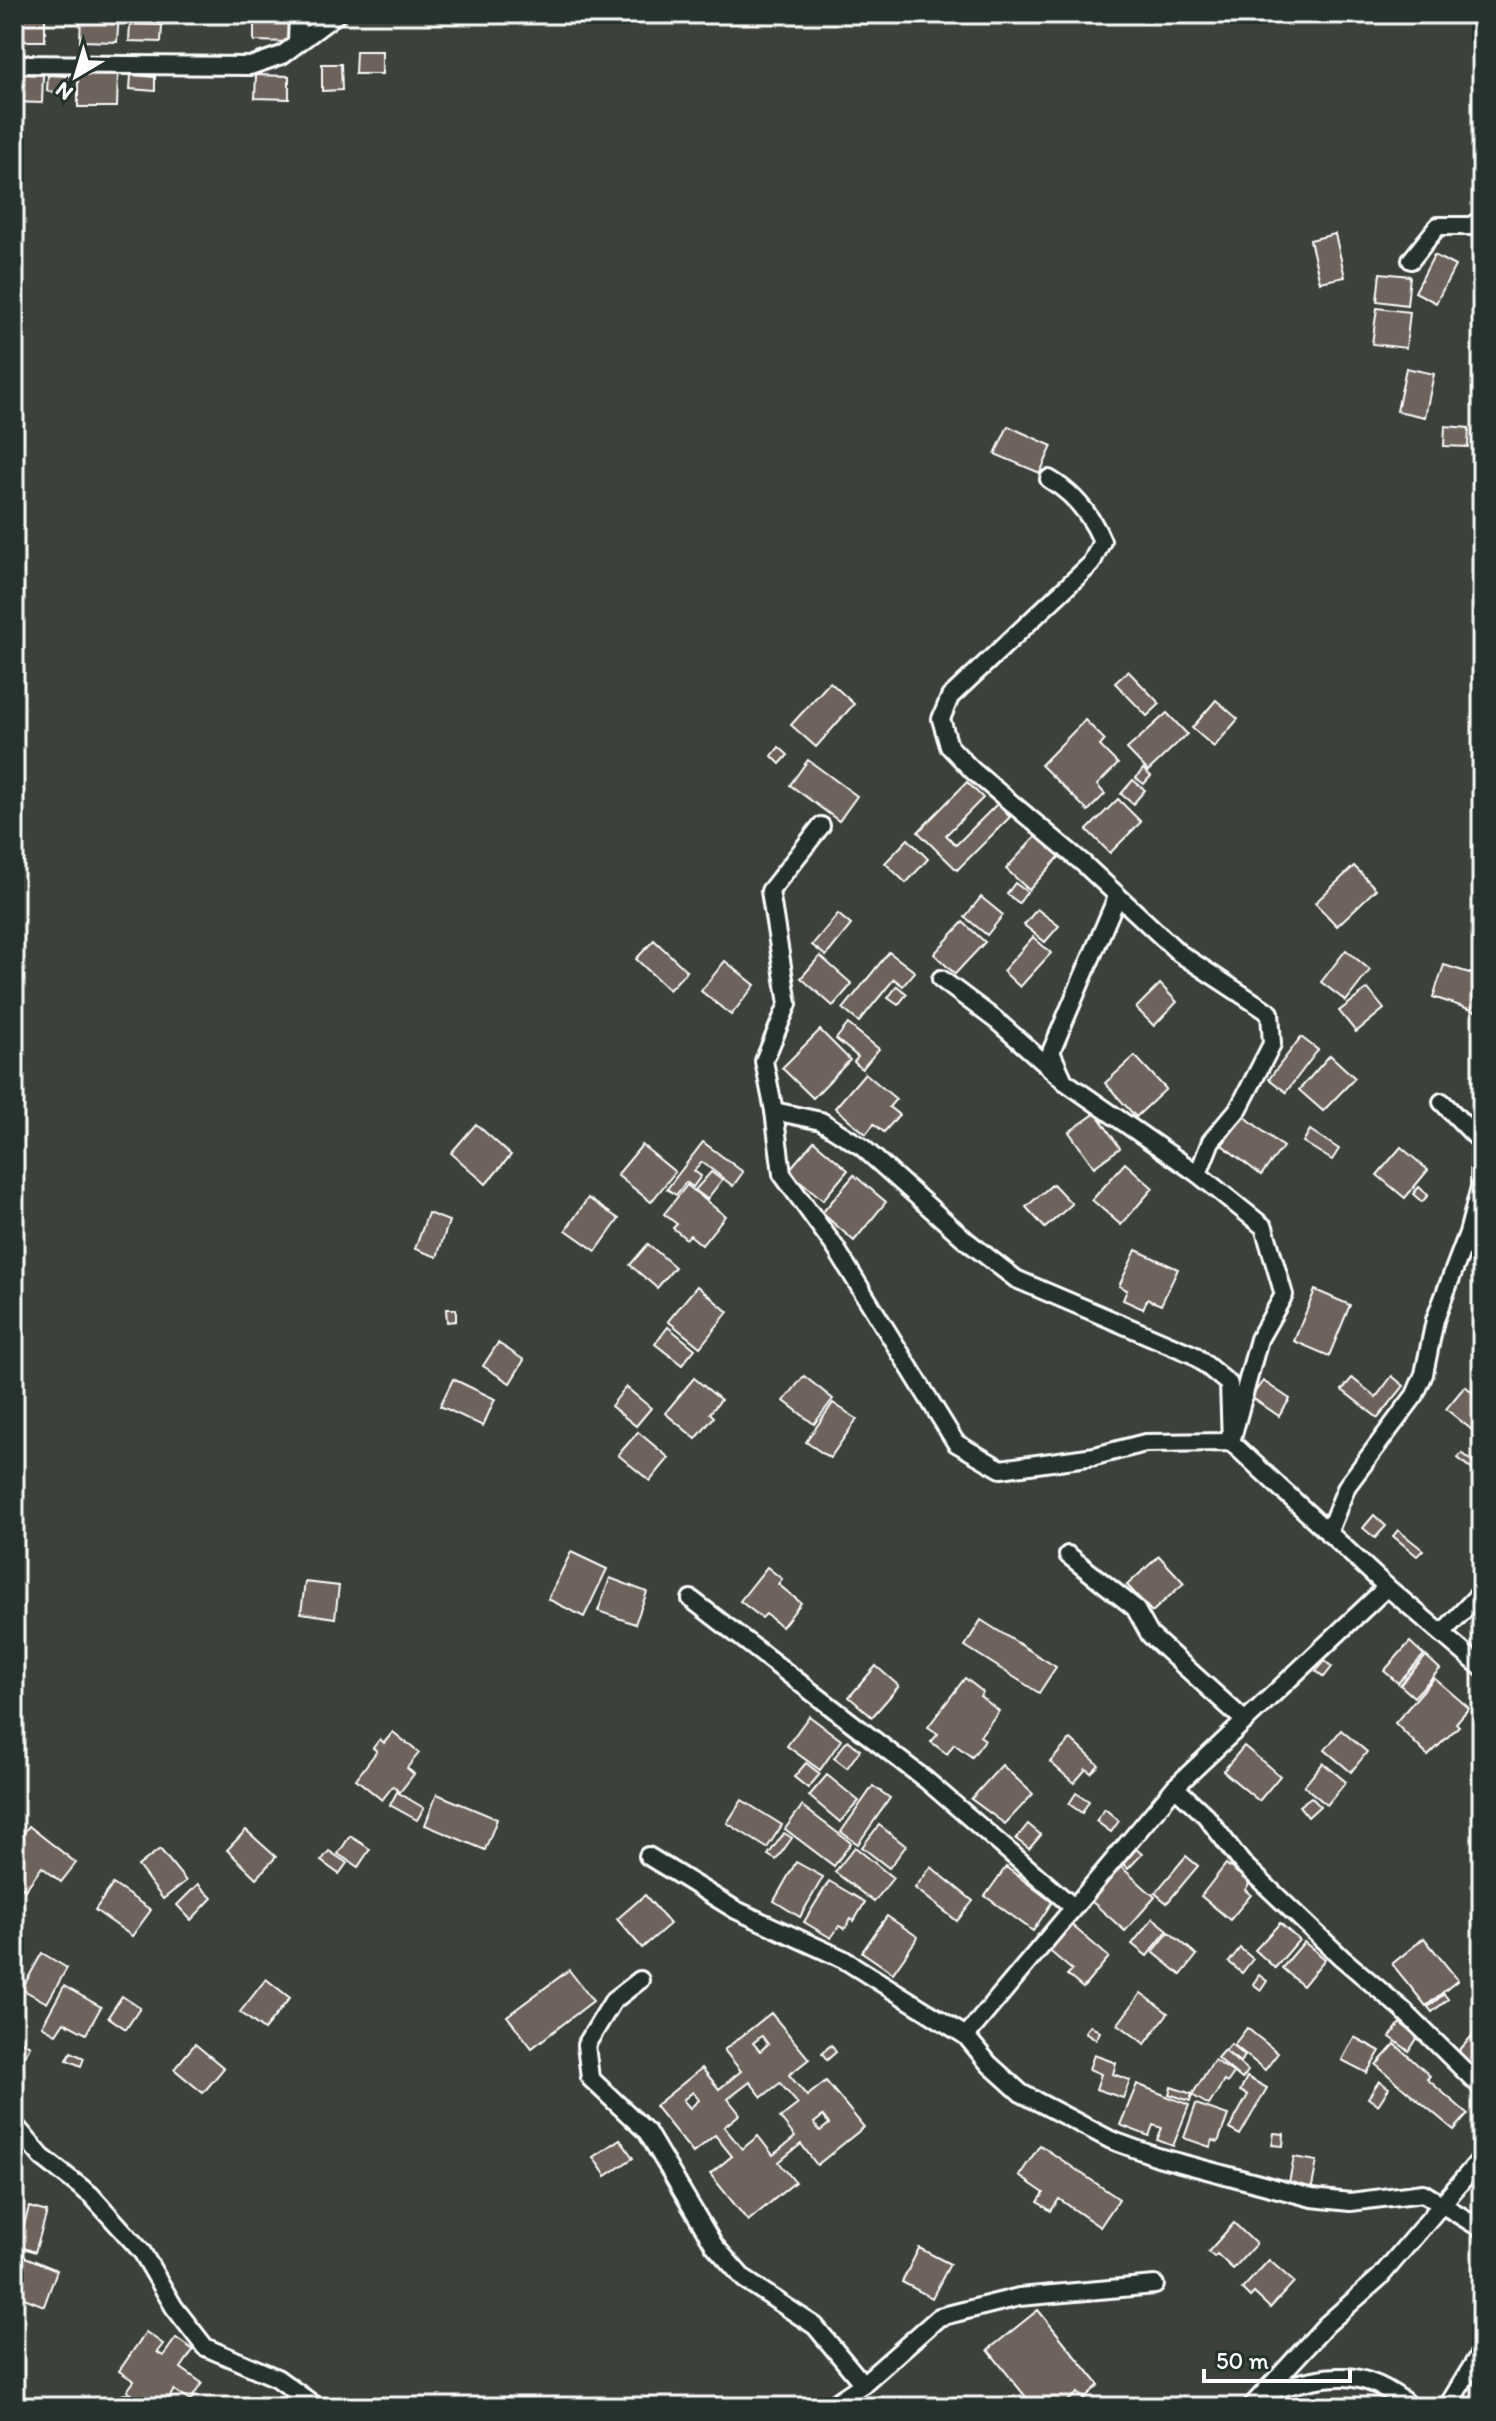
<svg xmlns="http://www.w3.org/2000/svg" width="1496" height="2421" viewBox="0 0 1496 2421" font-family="Itim,sans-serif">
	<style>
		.building { fill: #6e625b; stroke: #fff; stroke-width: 2; fill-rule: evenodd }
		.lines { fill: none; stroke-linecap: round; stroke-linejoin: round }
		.minor-casing { stroke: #fff; stroke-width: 22 }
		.minor { stroke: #26332d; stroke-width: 16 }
	</style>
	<rect width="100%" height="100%" fill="#3c413b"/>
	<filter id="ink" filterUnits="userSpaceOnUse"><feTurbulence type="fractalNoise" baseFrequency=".0125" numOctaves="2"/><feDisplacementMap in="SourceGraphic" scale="16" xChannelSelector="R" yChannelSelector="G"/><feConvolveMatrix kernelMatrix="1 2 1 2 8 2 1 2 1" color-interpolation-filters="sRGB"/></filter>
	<g filter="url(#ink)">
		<g class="building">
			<rect x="18" y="14" width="27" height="27"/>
			<polygon points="81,14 119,14 117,42 80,41"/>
			<polygon points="254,14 289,14 289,42 254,41"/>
			<polygon points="130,24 162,25 161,42 129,41"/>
			<polygon points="356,51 382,51 382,74 355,74"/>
			<polygon points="322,64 341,64 342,90 322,91"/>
			<polygon points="78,71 118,71 117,107 78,107"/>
			<polygon points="14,74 43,75 42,103 14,102"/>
			<polygon points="48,75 68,76 67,93 47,91"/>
			<polygon points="131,75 155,77 155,91 130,89"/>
			<polygon points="256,75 289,76 289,99 255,98"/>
			<polygon points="1335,234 1345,277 1320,282 1310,240"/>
			<polygon points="1434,255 1455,266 1436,303 1415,292"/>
			<polygon points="1380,273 1410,276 1407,305 1377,301"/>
			<polygon points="1377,308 1410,312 1406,348 1372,344"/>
			<polygon points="1406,368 1434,374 1425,417 1397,411"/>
			<polygon points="1008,426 1052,446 1040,473 995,454"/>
			<polygon points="1445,426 1469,428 1468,447 1444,446"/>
			<polygon points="1128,671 1160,704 1147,716 1115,683"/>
			<polygon points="830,682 854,704 816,747 791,725"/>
			<polygon points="1216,700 1238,719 1214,747 1192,728"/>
			<polygon points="1167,713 1187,734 1148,771 1127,749"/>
			<polygon points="1085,720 1105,740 1100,746 1118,764 1097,785 1105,794 1088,811 1041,765"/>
			<polygon points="779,747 788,755 780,764 772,756"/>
			<polygon points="808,760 857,796 839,821 790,785"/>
			<polygon points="1143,769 1151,776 1144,784 1136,778"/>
			<polygon points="1133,780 1145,790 1133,804 1121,794"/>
			<polygon points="967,782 983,798 946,835 956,845 997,804 1010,817 957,870 918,832"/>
			<polygon points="1118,799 1141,822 1110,853 1087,830"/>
			<polygon points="1037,835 1060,856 1029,890 1006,869"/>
			<polygon points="908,839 928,859 906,883 885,863"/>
			<polygon points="1354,866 1376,889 1337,926 1315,903"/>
			<polygon points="1015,883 1027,892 1019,903 1007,894"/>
			<polygon points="981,897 1003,915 987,935 965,917"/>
			<polygon points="1037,909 1059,926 1045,942 1024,925"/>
			<polygon points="838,914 851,925 826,956 812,945"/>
			<polygon points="963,922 985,942 955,974 934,954"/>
			<polygon points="1033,937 1051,953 1020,987 1003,971"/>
			<polygon points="654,940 687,971 669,990 636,959"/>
			<polygon points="1346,950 1370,970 1346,1001 1321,982"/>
			<polygon points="889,952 915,972 903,986 894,979 859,1022 843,1009"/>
			<polygon points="820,956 852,984 833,1006 801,978"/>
			<polygon points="725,961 755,985 731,1015 701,991"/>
			<polygon points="1444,965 1482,977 1478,1012 1433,997"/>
			<polygon points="1160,984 1177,1002 1154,1026 1136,1008"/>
			<polygon points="897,986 907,994 898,1005 888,998"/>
			<polygon points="1368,989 1384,1009 1356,1032 1339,1011"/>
			<polygon points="848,1024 879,1049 862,1069 854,1062 858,1057 836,1039"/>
			<polygon points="820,1030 850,1060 813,1098 782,1068"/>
			<polygon points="1301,1037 1318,1050 1286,1092 1269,1079"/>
			<polygon points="1330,1055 1355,1078 1323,1111 1299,1090"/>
			<polygon points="1135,1056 1166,1089 1136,1117 1105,1083"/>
			<polygon points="865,1073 896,1099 889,1107 899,1115 884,1132 874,1124 866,1134 835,1108"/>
			<polygon points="1096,1113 1120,1148 1094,1167 1069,1132"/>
			<polygon points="1244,1116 1283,1147 1261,1175 1222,1145"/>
			<polygon points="476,1124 511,1155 486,1184 451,1153"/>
			<polygon points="1310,1130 1339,1149 1332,1160 1303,1142"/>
			<polygon points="814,1141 848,1170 823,1200 788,1171"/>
			<polygon points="703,1142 743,1172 733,1186 702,1162 694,1171 701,1176 693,1187 686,1182 676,1195 667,1189"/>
			<polygon points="642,1145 675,1172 651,1202 617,1175"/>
			<polygon points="1401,1147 1428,1170 1405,1198 1377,1175"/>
			<polygon points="1125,1163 1153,1188 1121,1225 1092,1200"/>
			<polygon points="711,1172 722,1180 707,1199 695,1190"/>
			<polygon points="854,1175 886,1202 854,1241 822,1213"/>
			<polygon points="1053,1184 1072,1204 1045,1228 1026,1207"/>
			<polygon points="687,1185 725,1216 702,1245 690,1235 686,1239 673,1228 677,1224 664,1214"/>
			<polygon points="1419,1187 1428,1195 1422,1202 1413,1194"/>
			<polygon points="588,1198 619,1219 596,1251 566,1230"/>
			<polygon points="428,1213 449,1221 437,1257 415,1249"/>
			<polygon points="648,1244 675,1267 657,1288 630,1265"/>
			<polygon points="1136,1250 1178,1269 1161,1305 1147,1299 1143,1309 1123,1300 1127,1290 1119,1286"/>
			<polygon points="697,1286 728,1312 700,1347 668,1321"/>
			<polygon points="1315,1290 1350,1305 1329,1356 1294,1341"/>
			<polygon points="446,1309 456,1309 456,1321 447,1322"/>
			<polygon points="668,1327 695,1349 682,1365 655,1344"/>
			<polygon points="498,1343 524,1360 510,1383 483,1366"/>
			<polygon points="804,1376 833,1399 814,1424 784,1401"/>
			<polygon points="1392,1376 1404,1386 1378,1418 1342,1390 1352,1378 1376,1397"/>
			<polygon points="694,1378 721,1400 710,1413 714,1417 696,1439 665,1413"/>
			<polygon points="453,1379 495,1399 483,1426 440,1406"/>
			<polygon points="1263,1381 1290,1399 1279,1416 1251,1397"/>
			<polygon points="1465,1386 1482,1400 1482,1438 1446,1409"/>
			<polygon points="626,1387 651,1408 636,1426 611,1406"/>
			<polygon points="833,1403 857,1419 830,1458 806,1442"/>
			<polygon points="638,1432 669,1458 650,1481 618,1455"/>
			<polygon points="1462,1453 1482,1469 1482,1483 1473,1477 1476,1473 1458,1458"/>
			<polygon points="1374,1515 1386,1526 1375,1538 1363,1528"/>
			<polygon points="1398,1530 1423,1550 1417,1556 1393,1536"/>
			<polygon points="571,1552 607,1569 584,1617 548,1599"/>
			<polygon points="1159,1556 1184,1583 1152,1612 1127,1585"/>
			<polygon points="767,1567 782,1579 778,1584 801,1603 782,1627 766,1614 762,1618 740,1601"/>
			<polygon points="610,1578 647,1592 635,1624 598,1611"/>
			<polygon points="305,1582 339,1586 335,1618 301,1613"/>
			<polygon points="981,1620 1056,1667 1039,1693 965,1646"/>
			<polygon points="1410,1642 1424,1655 1398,1683 1384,1671"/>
			<polygon points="1426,1656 1440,1669 1414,1697 1400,1685"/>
			<polygon points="1325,1661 1332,1667 1324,1677 1316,1671"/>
			<polygon points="876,1666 899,1686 872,1717 849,1697"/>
			<polygon points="965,1678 983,1692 980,1696 999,1711 980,1736 985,1740 972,1757 954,1744 947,1754 931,1742 938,1734 928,1727"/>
			<polygon points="1434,1678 1469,1708 1456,1723 1459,1726 1428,1756 1395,1723"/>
			<polygon points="809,1716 841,1740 820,1770 787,1746"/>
			<polygon points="1341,1730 1367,1752 1351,1772 1325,1750"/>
			<polygon points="393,1732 419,1753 407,1768 414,1774 400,1792 393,1786 382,1800 356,1779 377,1751 373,1748 380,1739 384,1743"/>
			<polygon points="1071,1739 1099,1765 1091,1773 1086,1769 1074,1783 1050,1762"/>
			<polygon points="848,1740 860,1750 847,1768 834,1758"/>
			<polygon points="1244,1746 1280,1776 1259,1801 1223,1771"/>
			<polygon points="806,1763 820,1774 808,1788 794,1777"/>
			<polygon points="1323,1763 1346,1782 1327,1805 1304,1786"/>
			<polygon points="1002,1765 1033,1794 1005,1824 971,1799"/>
			<polygon points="827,1775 859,1801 840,1822 809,1796"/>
			<polygon points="873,1786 890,1798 858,1844 841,1832"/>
			<polygon points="397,1792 424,1808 417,1820 390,1805"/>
			<polygon points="1076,1793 1089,1801 1082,1813 1069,1804"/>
			<polygon points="437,1794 497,1819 485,1850 425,1825"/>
			<polygon points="1311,1797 1320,1806 1308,1817 1299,1806"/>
			<polygon points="742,1800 782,1825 767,1848 727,1823"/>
			<polygon points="802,1806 851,1843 834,1866 785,1829"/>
			<polygon points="1105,1809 1119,1821 1111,1832 1096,1821"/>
			<polygon points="1028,1824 1041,1835 1029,1849 1016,1839"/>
			<polygon points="879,1825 906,1846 889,1868 862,1847"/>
			<polygon points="29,1826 76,1863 61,1882 42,1867 25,1890 14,1882 14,1846"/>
			<polygon points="246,1830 276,1857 256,1878 227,1850"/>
			<polygon points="784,1833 792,1838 776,1860 768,1855"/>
			<polygon points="350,1836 370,1849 358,1867 338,1854"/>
			<polygon points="855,1847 893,1878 874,1902 835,1872"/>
			<polygon points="160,1849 186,1881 163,1899 138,1866"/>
			<polygon points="1136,1849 1142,1854 1128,1869 1123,1864"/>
			<polygon points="329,1851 347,1863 339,1874 321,1861"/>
			<polygon points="1186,1856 1198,1866 1167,1903 1155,1893"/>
			<polygon points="796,1862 823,1877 800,1917 774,1901"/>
			<polygon points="1226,1864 1250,1883 1245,1890 1251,1895 1230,1920 1201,1896"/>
			<polygon points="1120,1866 1155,1897 1125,1931 1090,1900"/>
			<polygon points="931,1867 973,1901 957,1921 915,1888"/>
			<polygon points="1006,1867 1052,1902 1033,1931 985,1896"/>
			<polygon points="829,1881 865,1902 854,1921 851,1919 845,1929 839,1926 831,1938 804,1922"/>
			<polygon points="113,1884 151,1910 132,1936 95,1910"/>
			<polygon points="198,1884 212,1898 191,1920 177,1905"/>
			<polygon points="645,1895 670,1924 642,1948 617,1919"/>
			<polygon points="887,1916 918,1937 893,1973 862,1952"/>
			<polygon points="1153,1918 1168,1930 1147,1956 1132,1944"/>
			<polygon points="1068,1922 1109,1957 1083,1988 1067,1975 1072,1970 1046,1948"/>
			<polygon points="1280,1923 1299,1940 1275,1968 1255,1950"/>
			<polygon points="1169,1932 1197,1955 1181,1975 1153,1952"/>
			<polygon points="1424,1938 1458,1980 1426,2006 1392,1964"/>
			<polygon points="1304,1942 1325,1959 1303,1986 1282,1968"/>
			<polygon points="1240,1948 1253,1959 1242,1973 1229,1962"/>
			<polygon points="42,1953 67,1968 47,2003 22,1989"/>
			<polygon points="569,1970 593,2001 532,2048 507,2016"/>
			<polygon points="1259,1975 1267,1981 1261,1990 1253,1984"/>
			<polygon points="266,1979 290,1998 264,2030 240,2012"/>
			<polygon points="64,1986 101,2007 86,2034 64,2022 56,2034 42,2026"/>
			<polygon points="1141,1993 1168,2013 1145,2044 1118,2024"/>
			<polygon points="1444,1994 1448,1999 1432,2012 1428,2007"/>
			<polygon points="122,1996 140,2008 126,2029 108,2017"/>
			<path d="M 771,2013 L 809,2059 L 789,2075 L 807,2096 L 826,2081 L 864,2127 L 817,2165 L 801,2144 L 779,2162 L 795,2182 L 748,2221 L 710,2174 L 732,2156 L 715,2135 L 693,2153 L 655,2106 L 702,2068 L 719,2089 L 741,2071 L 724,2050 ZM 762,2036 L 768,2044 L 760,2051 L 753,2043 ZM 750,2082 L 762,2097 L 780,2083 L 798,2104 L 780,2118 L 795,2137 L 773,2155 L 758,2136 L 742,2149 L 724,2127 L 740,2114 L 728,2099 ZM 693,2092 L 699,2100 L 690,2108 L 683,2100 ZM 823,2116 L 829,2124 L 820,2131 L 814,2123 Z"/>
			<polygon points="1400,2023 1418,2037 1409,2051 1390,2037"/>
			<polygon points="1482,2024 1482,2073 1458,2052"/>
			<polygon points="1090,2025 1100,2032 1096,2039 1085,2032"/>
			<polygon points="1247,2028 1278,2053 1265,2070 1234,2045"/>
			<polygon points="14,2037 30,2046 14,2076"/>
			<polygon points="1354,2037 1380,2051 1367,2073 1342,2060"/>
			<polygon points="195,2044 224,2068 203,2093 174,2069"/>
			<polygon points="1231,2044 1245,2056 1240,2062 1225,2051"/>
			<polygon points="1395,2044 1430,2076 1427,2079 1468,2114 1454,2130 1376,2065"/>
			<polygon points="831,2045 836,2052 827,2060 822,2053"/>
			<polygon points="1224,2050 1248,2071 1242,2079 1217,2058"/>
			<polygon points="71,2052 84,2058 81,2066 67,2060"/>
			<polygon points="1094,2055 1116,2063 1113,2074 1130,2080 1123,2098 1096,2089 1101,2074 1089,2069"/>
			<polygon points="1214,2060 1234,2073 1227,2083 1224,2081 1209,2105 1192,2095"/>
			<polygon points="1247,2077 1267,2088 1240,2135 1229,2129 1248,2095 1240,2091"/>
			<polygon points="1379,2081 1389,2088 1378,2105 1368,2098"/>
			<polygon points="1137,2084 1189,2105 1173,2146 1157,2140 1162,2128 1153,2125 1149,2136 1120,2125"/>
			<polygon points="1171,2087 1192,2094 1190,2101 1169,2094"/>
			<polygon points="1196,2104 1228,2115 1218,2142 1212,2140 1210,2147 1184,2138"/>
			<polygon points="1274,2133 1284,2134 1283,2146 1272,2145"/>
			<polygon points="620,2139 633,2158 606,2176 593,2157"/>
			<polygon points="1040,2145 1119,2199 1100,2227 1059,2199 1051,2211 1038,2202 1044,2193 1019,2176"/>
			<polygon points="1294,2157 1317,2161 1311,2192 1288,2188"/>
			<polygon points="29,2207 47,2212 35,2252 18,2246"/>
			<polygon points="1234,2223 1256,2244 1233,2269 1217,2254 1214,2257 1208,2252"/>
			<polygon points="919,2248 950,2264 932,2298 902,2282"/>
			<polygon points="18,2254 57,2270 44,2306 14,2294 14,2265"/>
			<polygon points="1269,2260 1294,2282 1270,2308 1254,2293 1250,2297 1242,2289"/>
			<polygon points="1038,2310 1099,2385 1083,2399 1078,2393 1060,2407 1034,2407 988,2350"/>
			<polygon points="146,2332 163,2344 157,2352 163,2356 176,2338 193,2350 181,2368 202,2383 190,2401 174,2390 163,2407 151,2407 127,2391 134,2381 119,2371"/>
		</g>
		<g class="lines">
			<defs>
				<g id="minor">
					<polyline points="297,41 298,14"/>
					<polyline points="14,64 250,66 282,55 337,14"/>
					<polyline points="1411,260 1438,226 1471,226 1482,219"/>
					<path d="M 821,826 L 770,891 L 788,1004 L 764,1061 L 774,1111 L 821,1121 L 862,1147 L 967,1241 L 1016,1279 L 1194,1355 L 1229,1384 L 1231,1442 L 1259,1339 L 1284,1295 L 1264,1227 L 1198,1174 L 1211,1141 L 1239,1108 L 1272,1044 L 1270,1013 L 1179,953 L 1084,864 L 972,770 L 949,746 L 941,719 L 950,697 L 1091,564 L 1102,541 C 1091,515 1073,493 1049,479"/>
					<polyline points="1117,897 1051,1052 1064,1081 1198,1174"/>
					<polyline points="941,979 997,1021 1060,1077"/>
					<polyline points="774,1111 782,1174 835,1247 956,1443 1001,1469 1095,1456 1145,1443 1231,1442 1387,1587 1482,1668"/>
					<polyline points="1328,1533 1347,1486 1415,1395 1424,1374 1435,1320 1468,1233 1480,1187 1481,1142 1442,1102"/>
					<polyline points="1068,1555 1135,1608 1150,1635 1245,1721"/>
					<polyline points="691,1599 926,1780 1072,1906"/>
					<polyline points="1443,1632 1482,1591"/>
					<polyline points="1175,1787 1206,1816 1242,1863 1342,1958 1403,2010 1482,2088"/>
					<polyline points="648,1856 736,1910 843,1959 966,2036 989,2064 1021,2093 1111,2140 1158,2157 1312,2198 1350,2202 1423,2193 1482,2229"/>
					<polyline points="640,1980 613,2001 586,2045 590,2078 647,2132 714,2245 744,2279 815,2326 863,2384"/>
					<polyline points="966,2036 1175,1787 1387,1587"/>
					<polyline points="14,2124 42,2157 91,2195 142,2252 174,2307 205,2347 277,2378 317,2407"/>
					<path d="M 1266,2392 C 1324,2376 1360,2363 1411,2407"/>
					<polyline points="118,2407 126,2404"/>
					<polyline points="829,2407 863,2384 939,2317 1019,2297 1155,2285"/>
					<polyline points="1251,2407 1326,2325 1380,2277 1482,2157"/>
					<polyline points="1447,2407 1482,2350"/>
				</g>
			</defs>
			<use href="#minor" class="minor-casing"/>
			<use href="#minor" class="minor"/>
		</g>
	</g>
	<rect width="1496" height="2421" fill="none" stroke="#26332d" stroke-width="48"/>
	<rect x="24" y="24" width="1448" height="2373" fill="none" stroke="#fff" stroke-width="3" filter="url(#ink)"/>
	<g transform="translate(76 76) rotate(218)" stroke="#26332d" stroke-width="6" paint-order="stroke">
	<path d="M0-6L14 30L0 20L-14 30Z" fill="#ffffff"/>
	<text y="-12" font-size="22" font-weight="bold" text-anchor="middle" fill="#ffffff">N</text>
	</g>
	<path d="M1204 2369v12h146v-12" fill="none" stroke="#ffffff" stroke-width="4"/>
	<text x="1216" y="2369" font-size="24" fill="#ffffff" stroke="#26332d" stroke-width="6" paint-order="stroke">50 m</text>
</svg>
